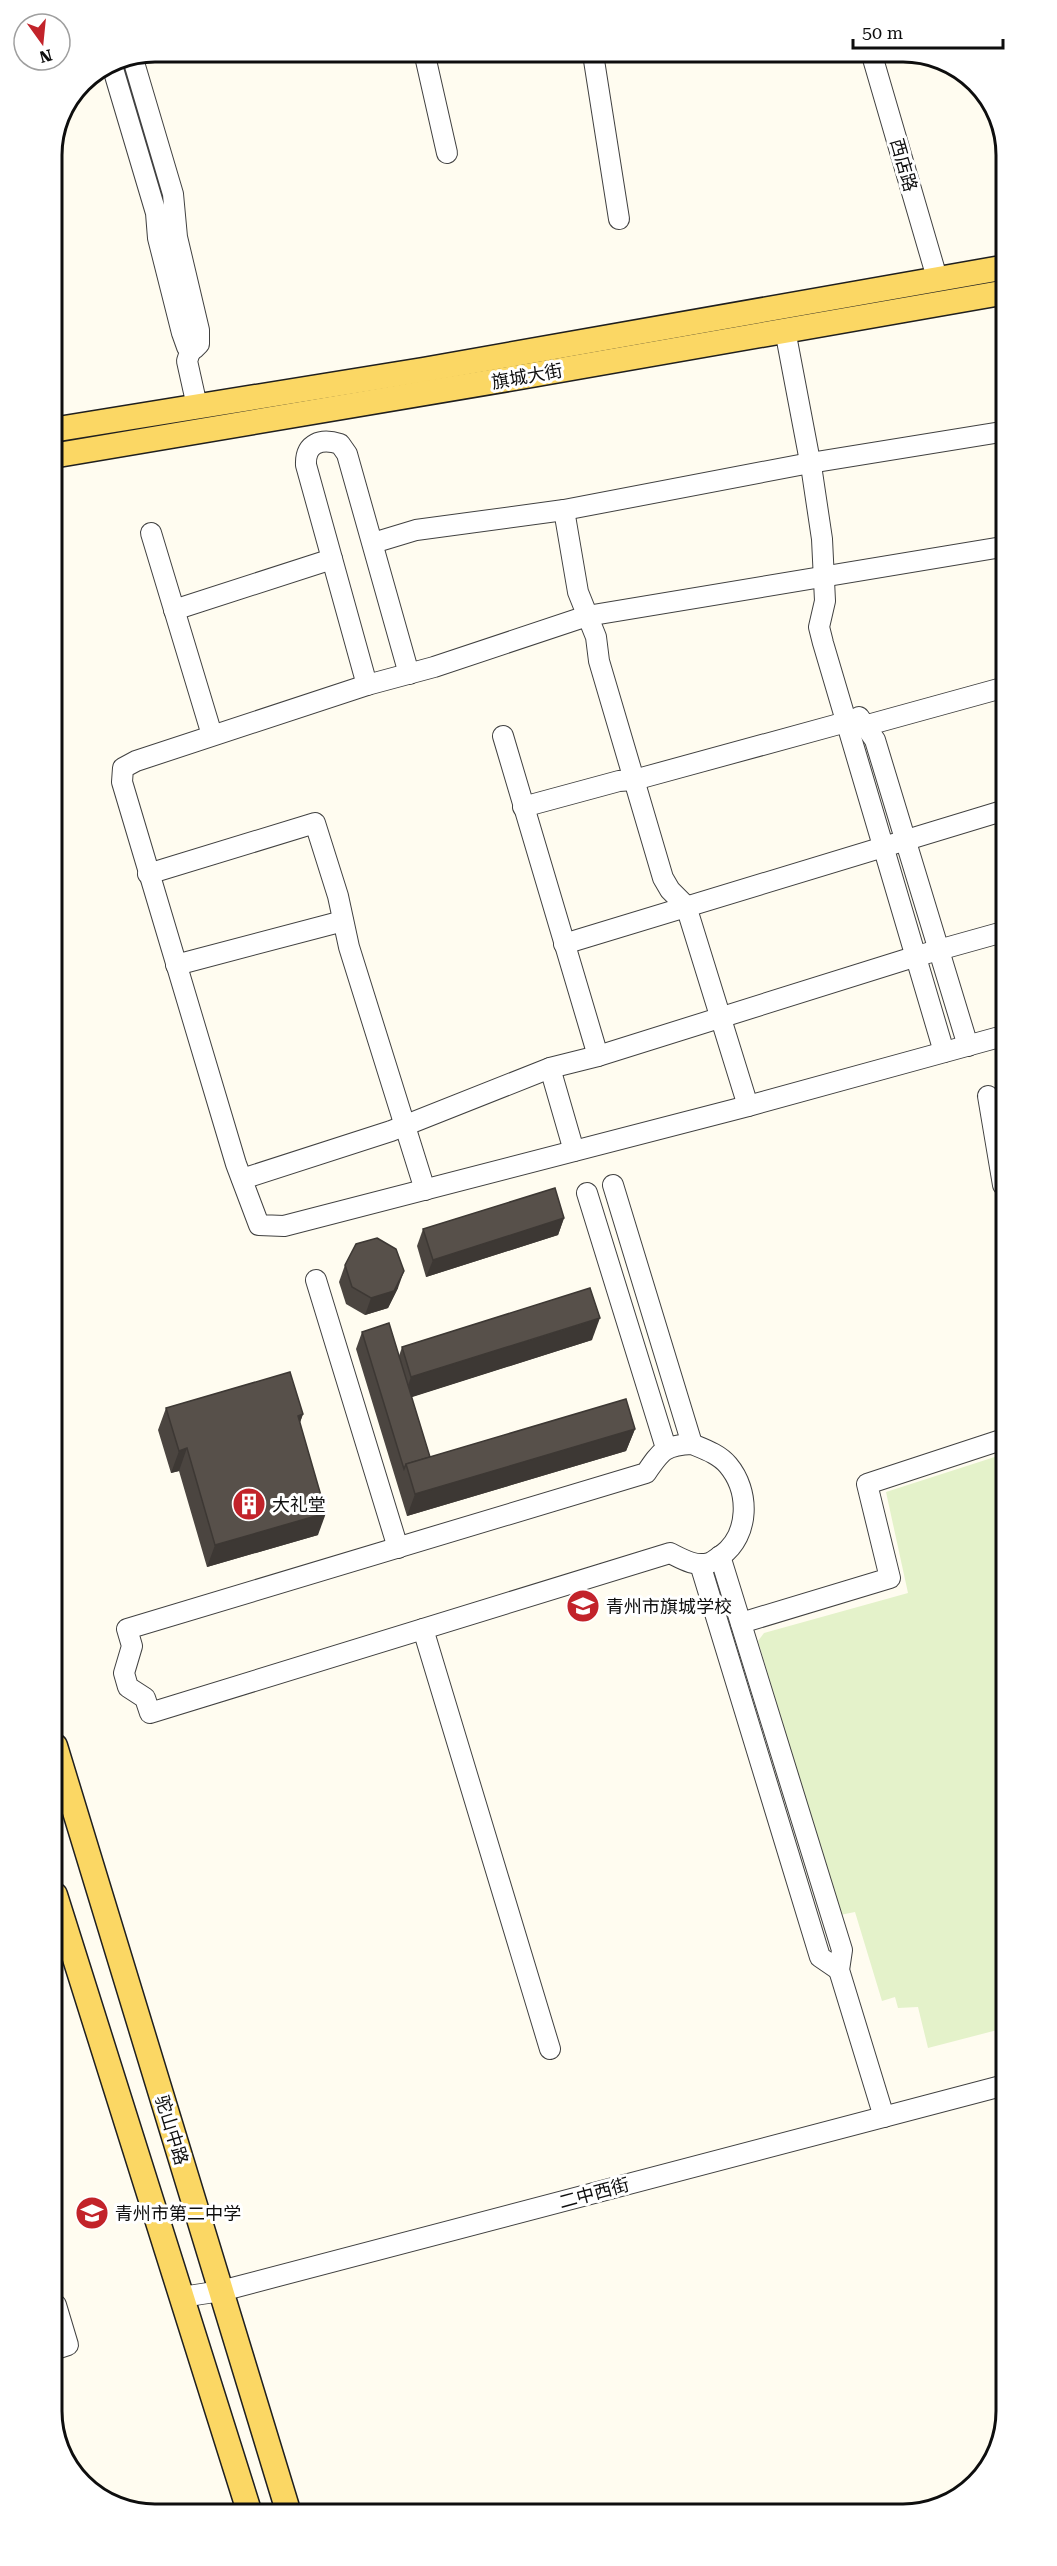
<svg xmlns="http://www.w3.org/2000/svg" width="1057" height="2566" viewBox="0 0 1057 2566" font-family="'Roboto Serif','Noto Sans SC',serif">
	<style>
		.pitch { fill: #e4f2ca }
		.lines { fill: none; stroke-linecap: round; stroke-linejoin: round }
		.minor-casing { stroke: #414141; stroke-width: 22 }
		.major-casing { stroke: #1f1f1f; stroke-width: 27 }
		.minor { stroke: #fff; stroke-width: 20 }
		.major { stroke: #fbd764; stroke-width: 24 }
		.wall { fill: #4b4540 }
		.shaded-wall { fill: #3d3834 }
		.building { fill: #57504a; stroke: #3d3834; stroke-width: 1.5 }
		.labels { text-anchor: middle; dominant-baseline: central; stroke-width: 6; stroke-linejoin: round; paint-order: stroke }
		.street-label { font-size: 18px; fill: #0e0e0e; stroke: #fff }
		.poi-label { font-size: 18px; fill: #0e0e0e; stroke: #fff; text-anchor: start }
		.rim { fill: none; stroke: #0e0e0e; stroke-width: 3 }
	</style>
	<rect width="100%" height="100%" fill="#fffcf0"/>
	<polygon class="pitch" points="1004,1454 1005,2028 928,2048 918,2007 898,2008 895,1997 882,2001 855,1912 840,1915 758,1641 764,1633 908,1593 886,1492"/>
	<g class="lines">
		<defs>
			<g id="minor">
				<polyline points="871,52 937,278"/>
				<polyline points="593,54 619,219"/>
				<polyline points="425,56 447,153"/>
				<polyline points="111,62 156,213 158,238 182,333 187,347 194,349 199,344 199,330 177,237 173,194 133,59"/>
				<polyline points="785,330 812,472 822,539 825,601 819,627 823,643 944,1052"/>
				<polyline points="191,349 187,361 197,406"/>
				<polyline points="564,510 578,592 596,637 599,661 663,878 670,890 686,906 748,1106"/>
				<polyline points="151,533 212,735"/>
				<polyline points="373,543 416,530 564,510 810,463 1001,432"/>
				<polyline points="1002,547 587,616 434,667 367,685 136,761 123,768 122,782 236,1164 259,1225 284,1226 748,1106 1003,1036"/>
				<polyline points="174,610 332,559"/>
				<path d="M 367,685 L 306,465 C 305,443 321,438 340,444 L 347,454 L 409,674"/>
				<polyline points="859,717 875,740 968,1046"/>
				<polyline points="503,736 598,1056"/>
				<polyline points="523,807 619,781 634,780 839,724 864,726 1002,688"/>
				<polyline points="148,874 315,823 338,896 349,947 425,1190"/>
				<polyline points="564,944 1002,811"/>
				<polyline points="176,965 343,921"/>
				<polyline points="550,1068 574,1151"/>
				<polyline points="988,1096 1003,1185"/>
				<polyline points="242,1179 391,1131 550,1068 598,1056 917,956 1003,932"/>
				<polyline points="613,1185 692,1444"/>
				<polyline points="587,1193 666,1448"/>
				<polyline points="316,1280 398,1548"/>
				<path d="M 692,1444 C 704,1449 719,1454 728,1465 C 750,1491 750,1535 721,1556 C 717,1558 713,1562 709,1563 C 695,1567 682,1559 670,1553 L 150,1713 L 145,1698 L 128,1687 L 124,1673 L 132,1646 L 127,1629 L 646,1473 C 661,1451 665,1445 692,1444 Z"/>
				<polyline points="720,1556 842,1950 839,1970 884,2117"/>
				<polyline points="700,1564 820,1957 839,1970"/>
				<polyline points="741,1623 890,1578 867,1484 1004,1439"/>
				<polyline points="423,1629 550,2049"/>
				<polyline points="182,2297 221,2291 1005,2085"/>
				<polyline points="56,2305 68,2345 56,2349"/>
			</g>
			<g id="major">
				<polyline points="52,430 423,370 1001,268"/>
				<polyline points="52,456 526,376 1001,293"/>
				<polyline points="55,1746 289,2514"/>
				<polyline points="55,1895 250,2514"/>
			</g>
		</defs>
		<use href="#minor" class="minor-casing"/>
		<use href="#major" class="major-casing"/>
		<use href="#minor" class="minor"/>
		<use href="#major" class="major"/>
	</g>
	<g class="wall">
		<polygon points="564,1218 558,1235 426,1277 417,1246 423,1229"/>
		<polygon points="345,1265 398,1288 388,1308 365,1315 346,1304 339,1282"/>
		<polygon points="362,1332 399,1356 402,1347 592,1340 411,1397 430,1457 635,1429 626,1451 407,1516 356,1349"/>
		<polygon points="166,1408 303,1414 300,1422 318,1535 207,1567 179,1471 171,1473 158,1430"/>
	</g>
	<g class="shaded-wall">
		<polygon points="564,1218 558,1235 426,1277 433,1260"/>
		<polygon points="404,1271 398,1288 388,1308 365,1315 371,1298"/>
		<polygon points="600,1318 592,1340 403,1400 411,1377"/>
		<polygon points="303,1414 295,1437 298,1416"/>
		<polygon points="635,1429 626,1451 407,1516 415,1494"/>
		<polygon points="187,1448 179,1471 171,1473 179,1451"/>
		<polygon points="326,1513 318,1535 207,1567 215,1545"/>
	</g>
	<g class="building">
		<polygon points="555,1188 564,1218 433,1260 423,1229"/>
		<polygon points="377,1238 396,1249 404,1271 394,1291 371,1298 352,1287 345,1265 356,1244"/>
		<polygon points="590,1288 600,1318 411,1377 402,1347"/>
		<polygon points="389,1323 430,1457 406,1464 404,1469 362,1332"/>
		<polygon points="290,1372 303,1414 298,1416 326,1513 215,1545 187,1448 179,1451 166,1408"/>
		<polygon points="626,1399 635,1429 415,1494 406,1464"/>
	</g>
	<defs>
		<symbol id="building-disc" viewBox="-11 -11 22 22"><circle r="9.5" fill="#c2232a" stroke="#fff"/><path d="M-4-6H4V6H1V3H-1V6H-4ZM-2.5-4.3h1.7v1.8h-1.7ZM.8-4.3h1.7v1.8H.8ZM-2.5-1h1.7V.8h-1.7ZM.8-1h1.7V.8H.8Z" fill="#fff"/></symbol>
		<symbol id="school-disc" viewBox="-11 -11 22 22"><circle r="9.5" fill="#c2232a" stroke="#fff"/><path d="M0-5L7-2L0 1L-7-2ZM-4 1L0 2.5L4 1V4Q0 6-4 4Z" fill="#fff"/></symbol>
	</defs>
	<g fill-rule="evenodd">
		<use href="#building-disc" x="230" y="1485" width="38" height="38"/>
		<use href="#school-disc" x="564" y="1587" width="38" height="38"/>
		<use href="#school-disc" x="73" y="2194" width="38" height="38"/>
	</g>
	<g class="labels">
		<g class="street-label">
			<text transform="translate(904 165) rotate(74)">西店路</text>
			<text transform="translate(527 376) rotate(-10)">旗城大街</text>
			<text transform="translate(172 2130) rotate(73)">驼山中路</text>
			<text transform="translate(594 2193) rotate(-15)">二中西街</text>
		</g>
		<g class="poi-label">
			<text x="272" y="1504">大礼堂</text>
			<text x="606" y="1606">青州市旗城学校</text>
			<text x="115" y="2213">青州市第二中学</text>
		</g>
	</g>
	<path d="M0 0H1057V2566H0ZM155 62H903A93 93 0 0 1 996 155V2411A93 93 0 0 1 903 2504H155A93 93 0 0 1 62 2411V155A93 93 0 0 1 155 62Z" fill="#fff" fill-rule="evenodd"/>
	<path class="rim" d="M155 62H903A93 93 0 0 1 996 155V2411A93 93 0 0 1 903 2504H155A93 93 0 0 1 62 2411V155A93 93 0 0 1 155 62Z"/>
	<g transform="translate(42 42) rotate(165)"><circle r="28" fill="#ffffff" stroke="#9f9f9f" stroke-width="1.5"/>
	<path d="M0-4.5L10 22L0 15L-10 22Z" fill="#c2232a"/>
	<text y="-9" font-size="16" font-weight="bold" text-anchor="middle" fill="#0e0e0e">N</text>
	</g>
	<path d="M853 39v9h150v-9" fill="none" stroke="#0e0e0e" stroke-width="3"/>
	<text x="862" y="39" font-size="18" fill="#0e0e0e" stroke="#ffffff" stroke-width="4.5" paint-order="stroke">50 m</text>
</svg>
